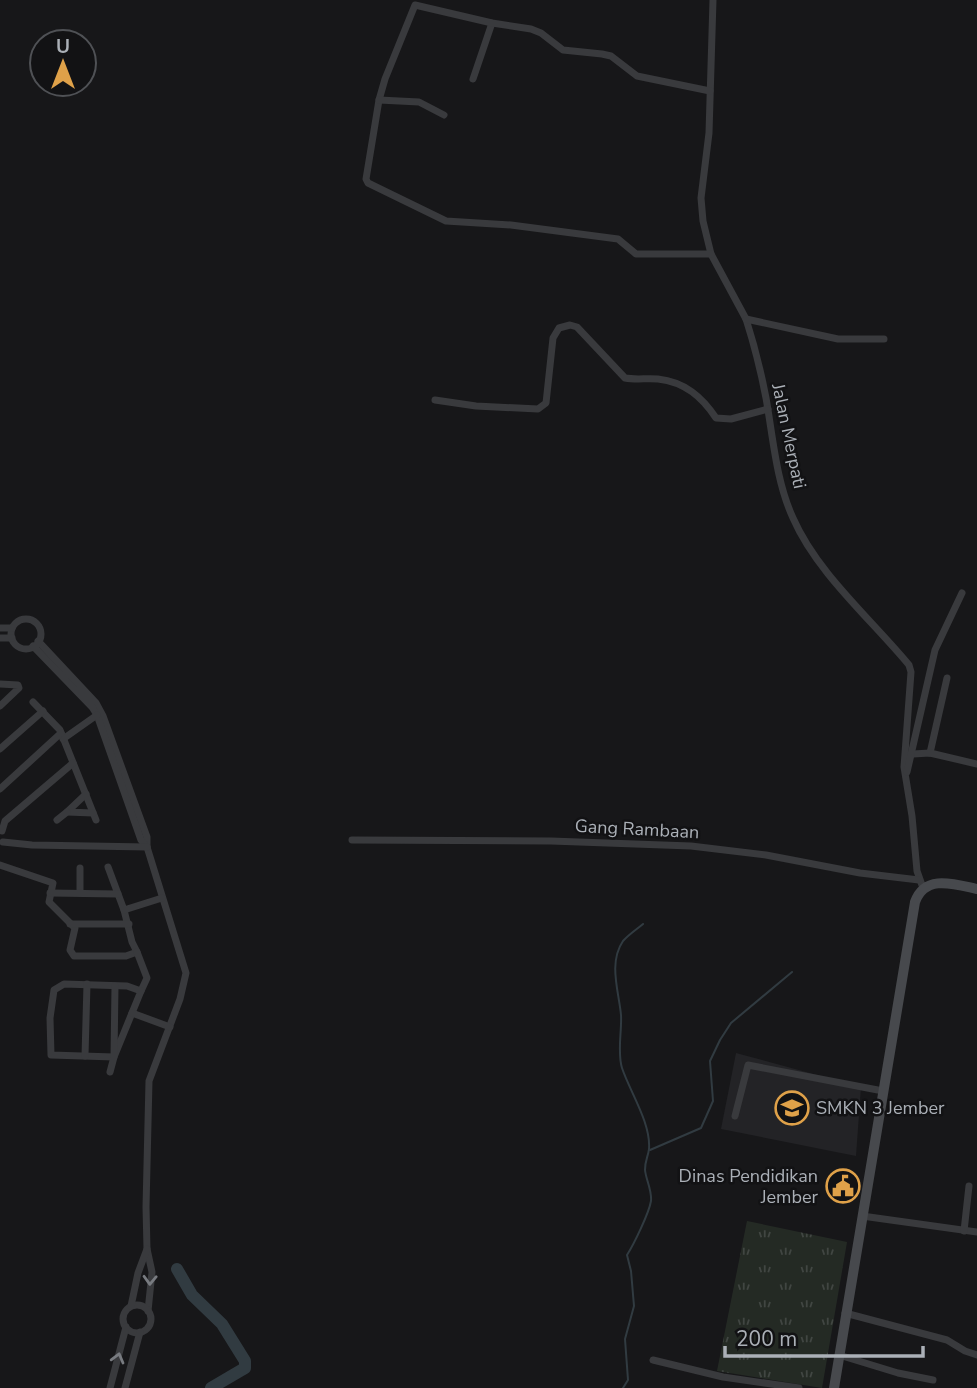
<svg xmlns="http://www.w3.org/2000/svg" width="977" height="1388" viewBox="0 0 977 1388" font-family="'Nunito Sans',sans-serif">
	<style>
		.built { fill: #232326 }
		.park { fill: url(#park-tufts) }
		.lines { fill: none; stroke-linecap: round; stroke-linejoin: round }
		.stream { stroke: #313b41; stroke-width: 2 }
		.river { stroke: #313b41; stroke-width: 12 }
		.street { stroke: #393a3d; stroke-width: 7 }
		.secondary { stroke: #47494d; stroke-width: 10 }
		.oneway { stroke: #787b80 }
		.labels { text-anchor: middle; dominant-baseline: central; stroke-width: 5; stroke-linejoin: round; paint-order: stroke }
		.street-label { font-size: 18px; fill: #abb0b7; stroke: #121214 }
		.poi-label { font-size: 18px; fill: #abb0b7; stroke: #121214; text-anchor: start }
	</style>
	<defs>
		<pattern id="park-tufts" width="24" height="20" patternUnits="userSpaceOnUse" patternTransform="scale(1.75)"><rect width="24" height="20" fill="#242a24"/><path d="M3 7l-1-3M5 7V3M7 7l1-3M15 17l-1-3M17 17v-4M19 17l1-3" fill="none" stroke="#414642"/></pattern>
	</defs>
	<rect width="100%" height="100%" fill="#171719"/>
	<polygon class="built" points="736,1053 861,1087 856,1156 721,1129"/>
	<polygon class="park" points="747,1221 847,1242 822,1388 717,1371"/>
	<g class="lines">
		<g class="stream">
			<polyline points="650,1150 701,1128 713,1101 710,1061 720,1040 731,1023 792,972"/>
			<path d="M 623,1388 L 628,1380 L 625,1339 L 634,1306 L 631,1271 L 627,1255 C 634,1244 649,1213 651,1201 C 652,1190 646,1180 645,1170 C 645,1160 648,1157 649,1149 C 651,1123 630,1092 622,1068 C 617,1052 622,1031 621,1015 C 619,992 608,963 623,941 C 628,935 637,929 643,924"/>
		</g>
		<polyline class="river" points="177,1269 192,1295 222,1324 245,1361 245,1368 211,1388"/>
		<g class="street">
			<path d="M 713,0 L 709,133 L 701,198 L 703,221 L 711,254 L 746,319 C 754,344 761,372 766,398 C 773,437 776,481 793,518 C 817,573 871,619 909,665 L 911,672 L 904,767 L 912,816 L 917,871 L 923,888"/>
			<polyline points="473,79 492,23"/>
			<polyline points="710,91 637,76 611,56 602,54 563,50 541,33 531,29 492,23 415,5 385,79 379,100 366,179 368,183 446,221 511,225 618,239 636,254 711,254"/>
			<polyline points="379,100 419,102 444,115"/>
			<polyline points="746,319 838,339 884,339"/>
			<path d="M 435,400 L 476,406 L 538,409 L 546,403 L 553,338 L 559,328 L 570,325 L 577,327 L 625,378 C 636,380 647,378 658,379 C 685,382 702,397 716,418 L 731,419 L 768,409"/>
			<circle cx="26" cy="634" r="15"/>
			<polyline points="0,628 12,628"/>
			<polyline points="0,638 12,638"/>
			<polyline points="38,641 96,703 103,716 147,837 147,847 186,973 180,999 149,1081 146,1207 147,1249 152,1272 148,1311"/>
			<polyline points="33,646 92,707 97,715 141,840 147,847"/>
			<polyline points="0,684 18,685 19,688 0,706"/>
			<polyline points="33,702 60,730 96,820"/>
			<polyline points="63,739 97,715"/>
			<polyline points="0,749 43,711"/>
			<polyline points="930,753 947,678"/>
			<polyline points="913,754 930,753 977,764"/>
			<polyline points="907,772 935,650 962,593"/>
			<polyline points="0,789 61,733"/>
			<polyline points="86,794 67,812 93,813"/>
			<polyline points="57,820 67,812"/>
			<polyline points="2,831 5,821 73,763"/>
			<polyline points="352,840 551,841 691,846 766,855 860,873 919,880"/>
			<polyline points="3,842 32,845 147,847"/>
			<polyline points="0,865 53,883 49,902 75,928 70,950 74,956 126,956 137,952 132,942 124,910"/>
			<polyline points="108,867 124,910 162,898"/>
			<polyline points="80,868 80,893"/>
			<polyline points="50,893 118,894"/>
			<polyline points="70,924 129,924"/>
			<polyline points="137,952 147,978 141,991"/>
			<polygon points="64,984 127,986 141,991 114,1057 51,1055 50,1018 54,990"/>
			<polyline points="132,1013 170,1027"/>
			<polyline points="85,1056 87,984"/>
			<polyline points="110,1072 114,1057 115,986"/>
			<polyline points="735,1116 748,1065 883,1091"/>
			<polyline points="862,1216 977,1232"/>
			<polyline points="964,1231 969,1186"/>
			<circle cx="137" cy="1319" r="14"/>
			<polyline points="131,1306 138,1273 147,1249"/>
			<polyline points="845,1313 947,1340 965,1351 977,1355"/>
			<polyline points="839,1355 898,1373 933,1380"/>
			<polyline points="653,1360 723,1377 799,1388"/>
			<polyline points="110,1388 126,1327"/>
			<polyline points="125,1388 140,1332"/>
		</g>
		<path class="secondary" d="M 834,1388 L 915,902 C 925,874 954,884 977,889"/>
	</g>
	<defs><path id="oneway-chevron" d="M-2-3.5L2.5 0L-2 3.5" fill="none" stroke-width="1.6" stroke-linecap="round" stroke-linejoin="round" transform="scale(1.75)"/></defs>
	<g class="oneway">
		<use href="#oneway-chevron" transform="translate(150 1280) rotate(92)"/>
		<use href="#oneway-chevron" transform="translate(118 1358) rotate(-75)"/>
	</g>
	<defs>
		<symbol id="school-ring" viewBox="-11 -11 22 22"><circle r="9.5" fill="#121214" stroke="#dfa149" stroke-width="1.5"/><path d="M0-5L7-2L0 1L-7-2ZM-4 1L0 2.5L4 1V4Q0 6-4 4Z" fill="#dfa149"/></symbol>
		<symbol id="civic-ring" viewBox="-11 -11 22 22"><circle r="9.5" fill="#121214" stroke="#dfa149" stroke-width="1.5"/><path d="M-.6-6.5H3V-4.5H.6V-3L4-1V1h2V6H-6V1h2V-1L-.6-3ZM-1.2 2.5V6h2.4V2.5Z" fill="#dfa149"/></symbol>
	</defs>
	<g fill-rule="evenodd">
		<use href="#school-ring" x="773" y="1089" width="38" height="38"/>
		<use href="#civic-ring" x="824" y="1167" width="38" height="38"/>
	</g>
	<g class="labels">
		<g class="street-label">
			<text transform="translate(789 436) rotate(78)">Jalan Merpati</text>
			<text transform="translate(637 829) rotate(3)">Gang Rambaan</text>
		</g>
		<g class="poi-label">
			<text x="816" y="1108">SMKN 3 Jember</text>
			<text x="818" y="1176" text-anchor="end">Dinas Pendidikan<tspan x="818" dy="21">Jember</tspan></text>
		</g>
	</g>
	<g transform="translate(63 63)"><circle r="33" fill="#121214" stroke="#4f5155" stroke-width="2"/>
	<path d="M0-5L12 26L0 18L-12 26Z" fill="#dfa149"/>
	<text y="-10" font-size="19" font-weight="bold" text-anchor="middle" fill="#abb0b7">U</text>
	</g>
	<path d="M725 1346v10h198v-10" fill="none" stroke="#abb0b7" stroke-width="3.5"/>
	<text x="736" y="1346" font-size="21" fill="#abb0b7" stroke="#121214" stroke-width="5" paint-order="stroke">200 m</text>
</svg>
